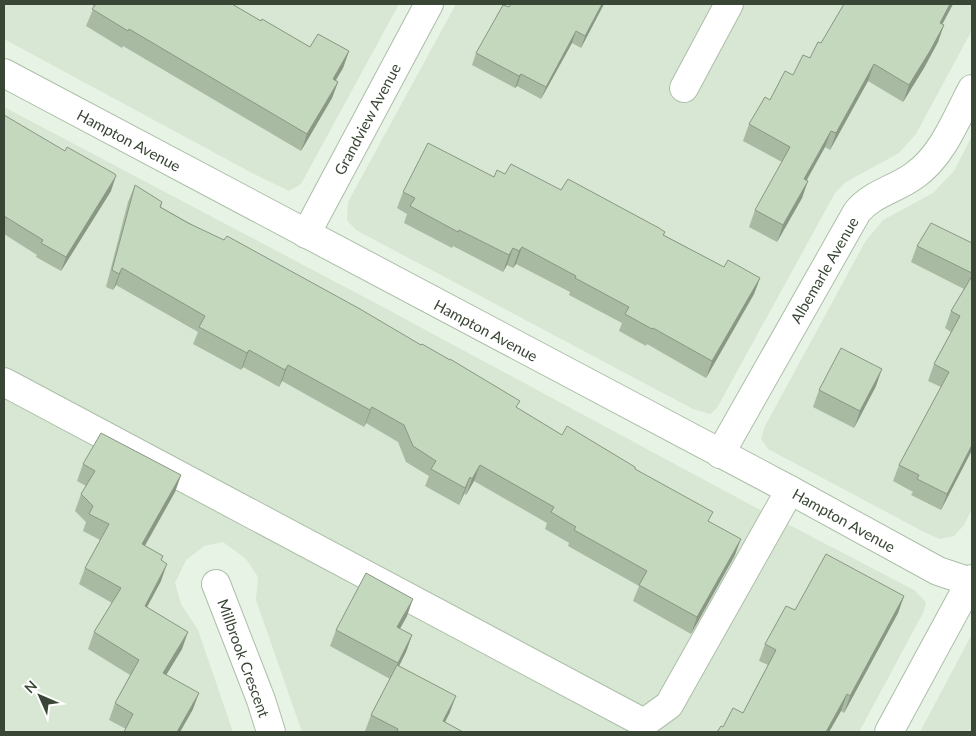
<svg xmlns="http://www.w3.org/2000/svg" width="976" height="736" viewBox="0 0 976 736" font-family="Lato,sans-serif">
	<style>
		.residential { fill: #d7e7d3 }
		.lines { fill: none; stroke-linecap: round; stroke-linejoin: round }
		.minor-casing { stroke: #acbfa8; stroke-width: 30 }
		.minor { stroke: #fff; stroke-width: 28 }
		.wall { fill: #a9baa3 }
		.shaded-wall { fill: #899784 }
		.building { fill: #c4d8bd; stroke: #899784 }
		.labels { text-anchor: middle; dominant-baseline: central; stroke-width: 5; stroke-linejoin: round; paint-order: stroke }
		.street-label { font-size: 15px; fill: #394635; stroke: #fff }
	</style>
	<rect width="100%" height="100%" fill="#e7f3e5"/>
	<g class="residential">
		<polygon points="4,4 399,4 301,184 289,191 252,173 4,39"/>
		<polygon points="456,4 972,4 972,30 916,134 899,153 846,182 835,193 717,408 710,414 693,409 356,230 347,220 348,202"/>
		<polygon points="4,107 381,306 749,504 914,590 926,602 923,613 859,732 302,732 256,600 258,577 246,559 223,542 204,546 186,560 175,583 181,604 198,630 233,732 4,732"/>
		<polygon points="972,136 972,509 964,525 954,536 940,539 922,531 768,449 761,439 764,428 865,242 883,220 933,193 954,171"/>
		<polygon points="972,634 972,732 920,732"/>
	</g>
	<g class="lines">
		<defs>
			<g id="minor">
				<polyline points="4,73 790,490 938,571 971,582"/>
				<polyline points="684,88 729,4"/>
				<polyline points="306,234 429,4"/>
				<polyline points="4,382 644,723 669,705 790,490"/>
				<path d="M 720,454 L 857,212 C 872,193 897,189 915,175 C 943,155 956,119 972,89"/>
				<polyline points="216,584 261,700 271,732"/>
				<polyline points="889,732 972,579"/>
			</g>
		</defs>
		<use href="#minor" class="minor-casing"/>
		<use href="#minor" class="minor"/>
	</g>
	<g class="wall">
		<polygon points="92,4 232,4 261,21 310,47 349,51 343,68 336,80 338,82 332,98 301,151 123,46 122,48 86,26 94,7"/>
		<polygon points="511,4 604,4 581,48 572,43 541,99 517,86 515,88 472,65 476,53"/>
		<polygon points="953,4 942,24 938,42 924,68 903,102 868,81 830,150 825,147 807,180 802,198 777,242 749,227 755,210 782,162 743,141 749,124 770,100 810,58 821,43"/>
		<polygon points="4,115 111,191 61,271 36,257 37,255 4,234"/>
		<polygon points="505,174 561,190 665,232 664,235 724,267 760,278 754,294 706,378 647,344 646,346 619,331 622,323 569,295 570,292 516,264 513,268 507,265 503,272 453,246 452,248 404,223 407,214 397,208 403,192"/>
		<polygon points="135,185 162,202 161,207 517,408 562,435 635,469 710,522 735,555 691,634 633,601 639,586 568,546 569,543 545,529 547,523 474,481 466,495 464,494 459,505 425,486 429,476 406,462 398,442 366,423 364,427 282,381 279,387 243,367 241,370 193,344 198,332 116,285 113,290 106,287 128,202"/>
		<polygon points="972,243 972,450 941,510 911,495 913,492 893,481 899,465 941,387 928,381 934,364 951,332 945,328 951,311 964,289 911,262 917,246"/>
		<polygon points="876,386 854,428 813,407 819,390"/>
		<polygon points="83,464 181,475 175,492 145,546 163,556 161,561 161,581 147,607 182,649 166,675 193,709 180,732 124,732 126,729 109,720 115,703 130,675 88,649 94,632 112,603 79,584 85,568 100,540 83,531 86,522 75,511 81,494 86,486 77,481"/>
		<polygon points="904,596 898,613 844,713 841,711 829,732 717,732 743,713 768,665 759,661 765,644 795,610"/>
		<polygon points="407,616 400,629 412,635 406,652 399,666 450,712 445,722 463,732 367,732 365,731 371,715 390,679 330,646 336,630"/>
	</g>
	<g class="shaded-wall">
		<polygon points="602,4 604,4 581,48 585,36"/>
		<polygon points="950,4 953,4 934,40 940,23"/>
		<polygon points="944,25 938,42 924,68 903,102 909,85"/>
		<polygon points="576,31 572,43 541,99 546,87"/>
		<polygon points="349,51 343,68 327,95 333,79"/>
		<polygon points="874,64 868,81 830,150 836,133"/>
		<polygon points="521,74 517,86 515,88 519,76"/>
		<polygon points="338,82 332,98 301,151 307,134"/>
		<polygon points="831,131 825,147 798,195 804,179"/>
		<polygon points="116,176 111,191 61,271 66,257"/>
		<polygon points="808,181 802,198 777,242 783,225"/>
		<polygon points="522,247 516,264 513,268 519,251"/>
		<polygon points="513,248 507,265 503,272 509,255"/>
		<polygon points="122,268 116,285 113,290 119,274"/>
		<polygon points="760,278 754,294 706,378 712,361"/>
		<polygon points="249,350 243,367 241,370 247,353"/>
		<polygon points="288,365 282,381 279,387 285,370"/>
		<polygon points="882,369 876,386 854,428 860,411"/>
		<polygon points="372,407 366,423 364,427 370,410"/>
		<polygon points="972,445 972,450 941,510 947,494"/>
		<polygon points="480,465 474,481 466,495 472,479"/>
		<polygon points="181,475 175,492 136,561 142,544"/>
		<polygon points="470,477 464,494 459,505 465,488"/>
		<polygon points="741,539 735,555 691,634 697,617"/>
		<polygon points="167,564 161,581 139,622 145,606"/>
		<polygon points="904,596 898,613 844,713 850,696"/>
		<polygon points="413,599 407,616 391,644 397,627"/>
		<polygon points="188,632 182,649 157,690 163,673"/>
		<polygon points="412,635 406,652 392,680 398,663"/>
		<polygon points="199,693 193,709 180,732 177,732"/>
		<polygon points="847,694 841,711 829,732 826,732"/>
		<polygon points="456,696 450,712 440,732 443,721"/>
	</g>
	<g class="building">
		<polygon points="96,4 232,4 261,21 262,19 310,47 318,34 349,51 333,79 338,82 307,134 129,29 128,31 92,9"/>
		<polygon points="511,4 602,4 585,36 576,31 546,87 521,74 519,76 476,53 503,5 509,7"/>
		<polygon points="844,4 950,4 940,23 944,25 930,51 909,85 874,64 836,133 831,131 804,179 808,181 783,225 755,210 790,147 749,124 765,97 770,100 785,71 793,75 803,55 810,58 818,42 821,43"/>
		<polygon points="4,115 65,151 67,147 115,174 116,176 66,257 41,243 43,240 4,216"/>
		<polygon points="428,143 494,177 497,170 505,174 511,164 561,190 568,179 659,228 665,232 663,235 724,267 728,260 760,278 712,361 653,328 652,329 625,314 629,307 575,278 576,276 522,247 519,251 513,248 509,255 459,230 458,232 410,206 415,198 403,192"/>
		<polygon points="135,185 162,202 160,207 188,223 224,240 227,236 360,309 421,345 422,344 450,360 450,359 520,401 516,407 562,435 567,426 635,467 635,469 713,512 708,521 741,539 697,617 639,585 647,571 574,530 576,527 551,512 554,507 480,465 472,479 470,477 465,488 431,469 436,461 413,446 404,425 372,407 370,410 288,365 285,370 249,350 247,353 199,327 205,316 122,268 119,274 112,270"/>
		<polygon points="931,223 972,243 972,273 917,246"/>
		<polygon points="972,276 972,445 947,494 917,479 919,475 899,465 949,372 934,364 960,316 951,311"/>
		<polygon points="841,348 882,369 860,411 819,390"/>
		<polygon points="101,433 181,475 142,544 163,556 161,560 167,564 145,606 188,632 163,673 199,693 177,732 124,732 133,714 115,703 139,660 94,632 121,588 85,568 109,524 89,514 93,506 81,494 95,471 83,464"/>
		<polygon points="826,554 904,596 850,696 847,694 826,732 717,732 721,726 723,727 733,708 743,713 776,650 765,644 786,606 795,610"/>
		<polygon points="366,573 413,599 397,627 412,635 398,663 336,630"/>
		<polygon points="397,665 456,696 443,721 463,732 397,732 398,729 371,715"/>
	</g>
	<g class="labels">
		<g class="street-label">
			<text transform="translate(367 119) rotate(-62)">Grandview Avenue</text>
			<text transform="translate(129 140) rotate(28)">Hampton Avenue</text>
			<text transform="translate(824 270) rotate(-60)">Albemarle Avenue</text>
			<text transform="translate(486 330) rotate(28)">Hampton Avenue</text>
			<text transform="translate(844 520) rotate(29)">Hampton Avenue</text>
			<text transform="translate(244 658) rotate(70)">Millbrook Crescent</text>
		</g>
	</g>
	<rect width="976" height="736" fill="none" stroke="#394635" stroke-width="10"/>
	<g transform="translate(40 696) rotate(315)" stroke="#ffffff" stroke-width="4" paint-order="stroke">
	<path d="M0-4L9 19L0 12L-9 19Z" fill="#394635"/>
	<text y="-8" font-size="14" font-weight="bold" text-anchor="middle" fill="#394635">N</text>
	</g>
</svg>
